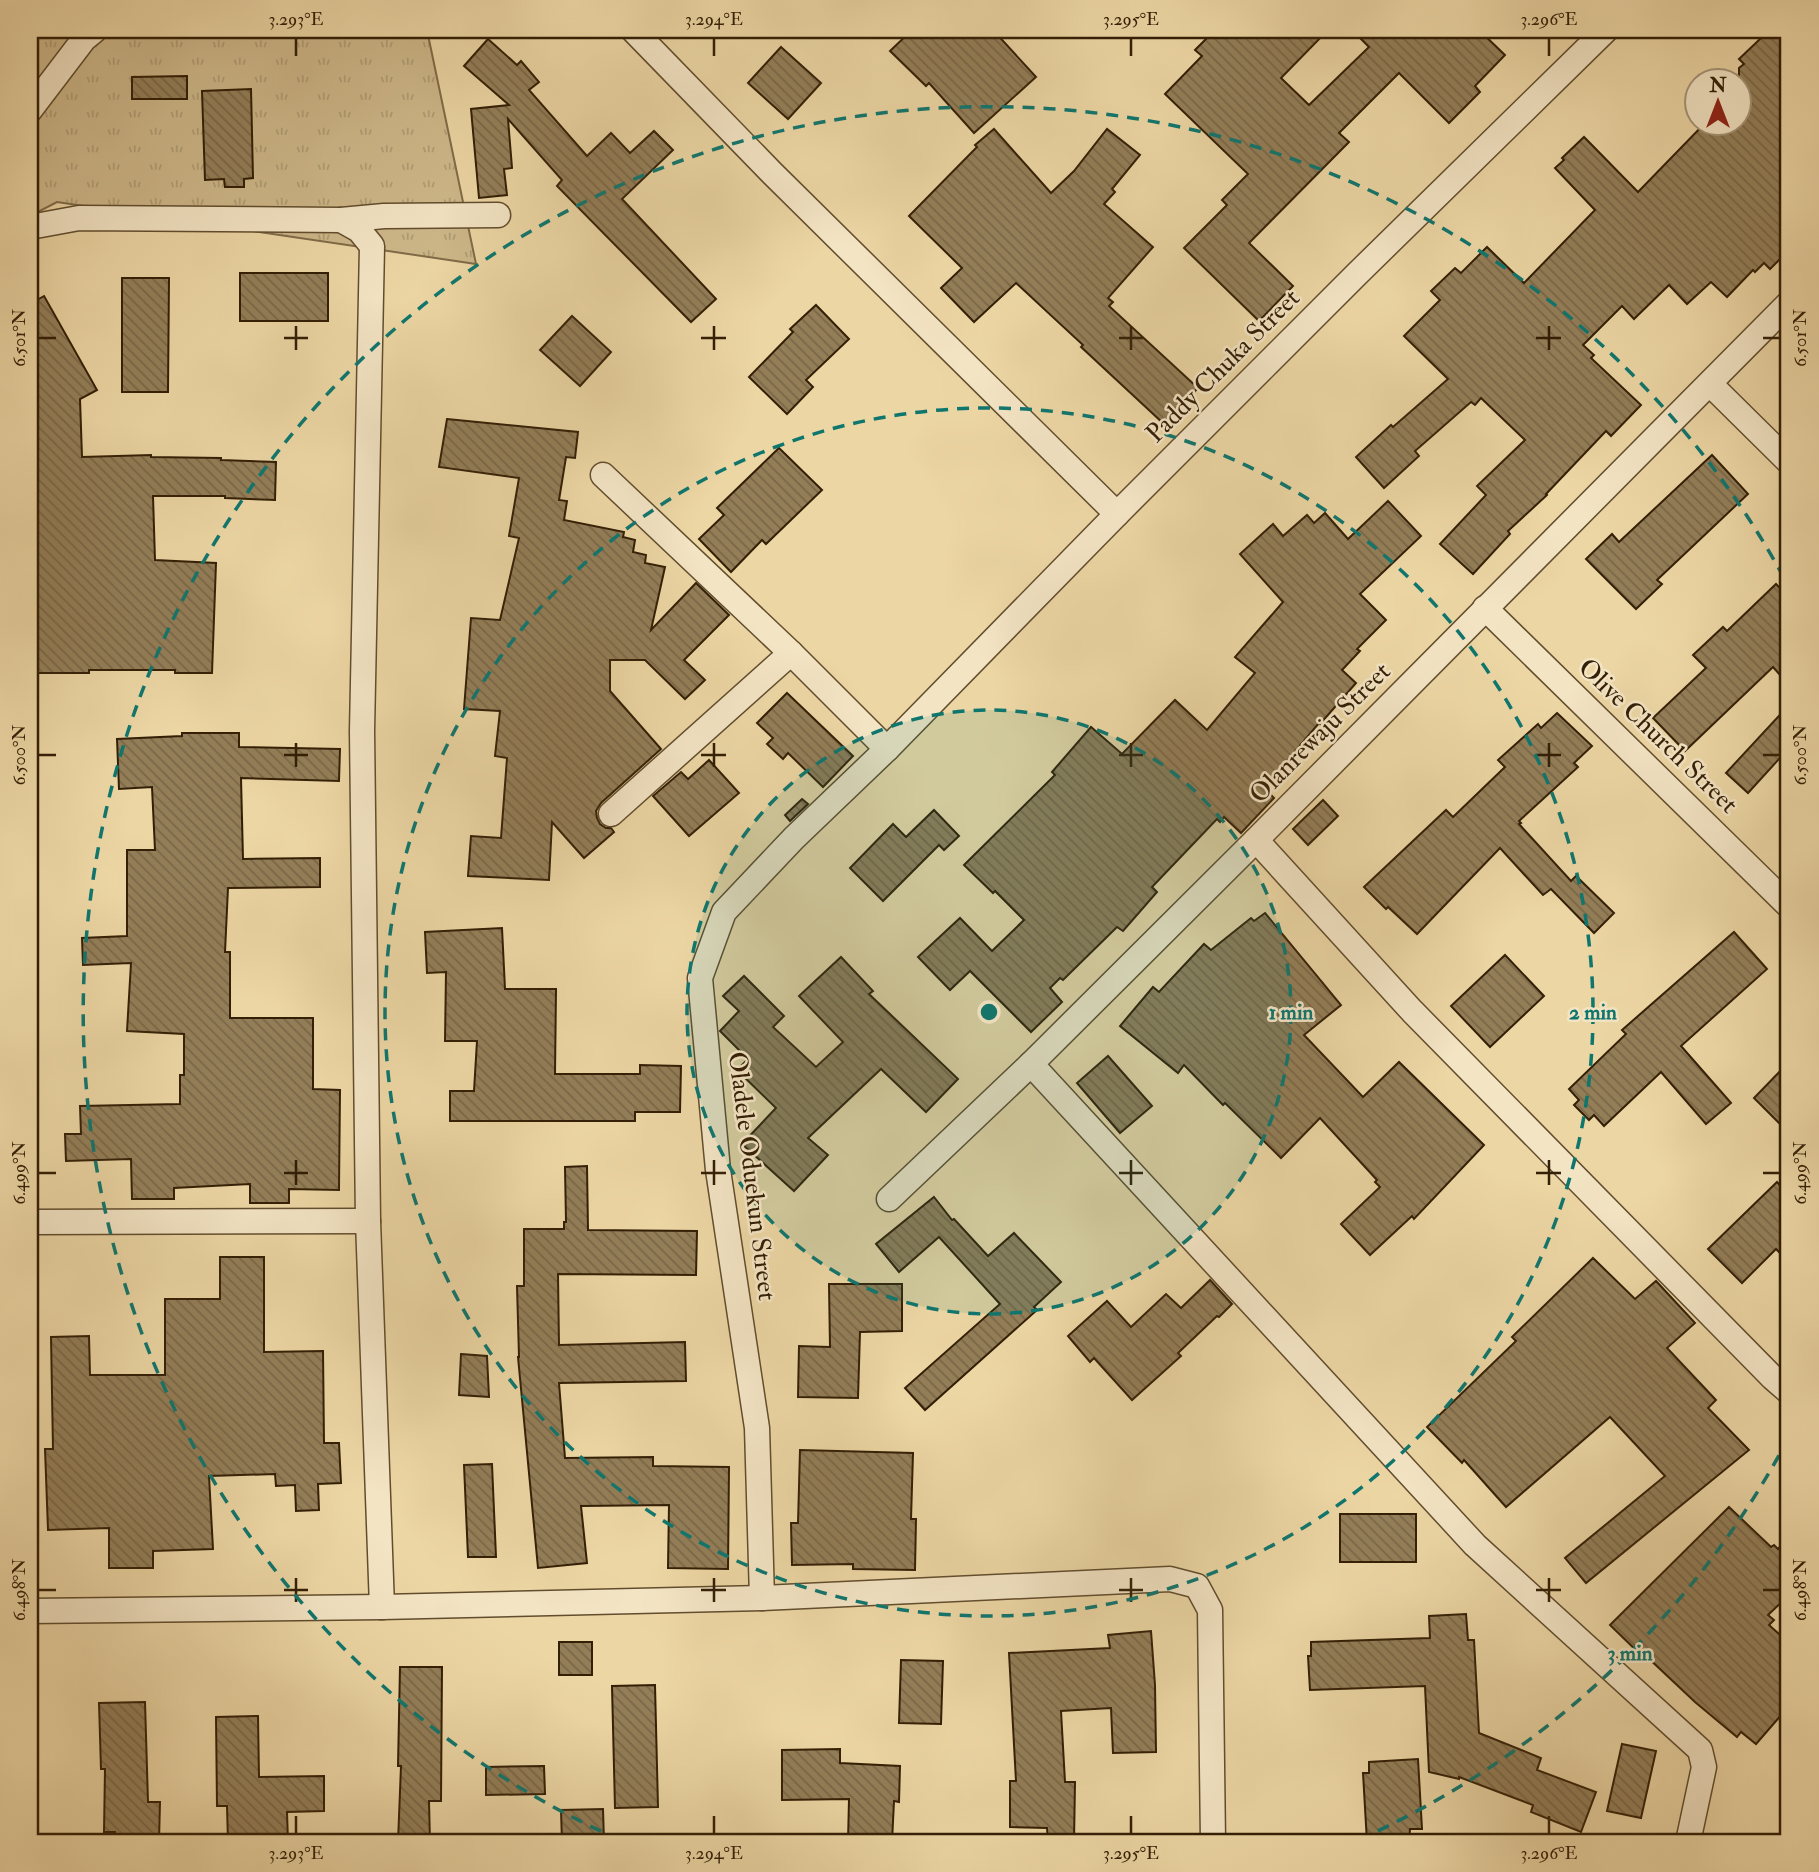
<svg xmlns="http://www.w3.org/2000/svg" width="1819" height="1872" viewBox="0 0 1819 1872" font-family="'IM FELL Double Pica',serif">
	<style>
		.grass { fill: url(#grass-tufts); stroke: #806b48; stroke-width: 2 }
		.building { fill: url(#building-back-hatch); stroke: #331f06; stroke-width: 2 }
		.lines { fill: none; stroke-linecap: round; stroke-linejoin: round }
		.minor-casing { stroke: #614d2e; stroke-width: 27 }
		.minor { stroke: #f3e4c4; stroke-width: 24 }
		.ticks { fill: none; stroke: #331f06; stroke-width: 2.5 }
		.ring { fill: none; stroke: #0f766e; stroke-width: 3.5; stroke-dasharray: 12 9 }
		.labels { text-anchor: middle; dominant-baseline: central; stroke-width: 5; stroke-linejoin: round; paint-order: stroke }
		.street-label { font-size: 26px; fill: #331f06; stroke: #f3e4c4 }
		.centre { fill: #0f766e; stroke: #f3e4c4; stroke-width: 3.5 }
		.ring-label { font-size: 21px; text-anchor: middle; font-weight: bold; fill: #0f766e; stroke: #f3e4c4; stroke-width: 5; stroke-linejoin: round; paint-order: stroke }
		.neatline { fill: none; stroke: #331f06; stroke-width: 2.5 }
		.ticks-label { font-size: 18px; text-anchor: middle; fill: #331f06 }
	</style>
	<defs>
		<pattern id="grass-tufts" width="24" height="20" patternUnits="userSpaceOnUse" patternTransform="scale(1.75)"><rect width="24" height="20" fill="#cdb789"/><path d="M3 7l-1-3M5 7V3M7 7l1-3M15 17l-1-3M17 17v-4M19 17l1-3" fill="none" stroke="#b09d75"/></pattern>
		<pattern id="building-back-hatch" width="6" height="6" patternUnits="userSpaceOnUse" patternTransform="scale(1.75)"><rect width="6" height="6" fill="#937e58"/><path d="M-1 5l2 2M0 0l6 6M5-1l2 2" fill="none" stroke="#796747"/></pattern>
	</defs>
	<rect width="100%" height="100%" fill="#ecd6a4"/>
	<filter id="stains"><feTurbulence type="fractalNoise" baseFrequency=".00286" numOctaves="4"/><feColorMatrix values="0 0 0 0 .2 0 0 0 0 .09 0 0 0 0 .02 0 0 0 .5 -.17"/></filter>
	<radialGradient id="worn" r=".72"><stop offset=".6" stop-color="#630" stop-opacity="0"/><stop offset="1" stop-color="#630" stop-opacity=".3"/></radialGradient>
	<polygon class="grass" points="30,30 427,30 476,264 57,202 30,216"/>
	<g class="building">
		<polygon points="912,30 993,30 1036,77 974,133 929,83 926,86 890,51"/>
		<polygon points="1215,30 1328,30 1281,78 1309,105 1369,47 1352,30 1479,30 1505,55 1475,86 1480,92 1449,123 1399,73 1339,133 1349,142 1249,243 1293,286 1259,321 1184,248 1227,205 1222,200 1248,174 1165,94 1202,56 1195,50"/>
		<polygon points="1750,30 1789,30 1789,250 1770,269 1764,263 1755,272 1753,270 1727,297 1711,282 1687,304 1669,285 1634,319 1622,306 1583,345 1594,355 1591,358 1641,405 1611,436 1606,431 1546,494 1547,495 1508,531 1510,534 1473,574 1440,544 1486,495 1477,486 1525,440 1481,398 1475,405 1471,402 1415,451 1419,456 1384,488 1356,457 1391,425 1393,427 1448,379 1404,336 1440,300 1431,291 1455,268 1461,273 1487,247 1524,283 1595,210 1555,168 1564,160 1562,158 1584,137 1638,192 1706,122 1739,122 1739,68 1744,64 1739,59 1760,39"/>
		<polygon points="488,39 517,65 521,61 539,82 529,90 587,156 611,133 630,153 654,131 673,150 622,199 716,299 691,322 557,186 562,180 508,119 512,168 504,169 507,195 479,198 471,109 509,105 464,66"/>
		<polygon points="781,47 821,83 788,119 748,83"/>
		<polygon points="187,76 187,99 132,99 132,77"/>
		<polygon points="251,89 253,178 244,179 244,187 225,187 224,179 205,180 202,91"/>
		<polygon points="994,129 1051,193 1074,171 1107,129 1140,155 1112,189 1115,192 1104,204 1153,247 1108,298 1113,302 1109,306 1198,388 1164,424 1081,347 1083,345 1016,283 974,322 941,288 962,268 909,216 977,147 975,145"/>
		<rect x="240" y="273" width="88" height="48"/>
		<polygon points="122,278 169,278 168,392 122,392"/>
		<polygon points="44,296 97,390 80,399 82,457 151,455 151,457 221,458 221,460 276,462 275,500 225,498 225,496 153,496 155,560 216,563 212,673 175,673 175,670 89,670 89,673 33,673 33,621 31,567 31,541 33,541 32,482 30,482 30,304"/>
		<polygon points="816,305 849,339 806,380 813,387 787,414 749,377 793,332 790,329"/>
		<polygon points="572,316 611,352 580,386 540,350"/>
		<polygon points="447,419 578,432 575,458 566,457 559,500 567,501 564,520 624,532 623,537 635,540 633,552 646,555 645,563 665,567 651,630 696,583 729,615 684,660 705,680 685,699 645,660 610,660 610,691 661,749 601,803 596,811 597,818 600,824 606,828 611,828 614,832 584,858 552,822 549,880 468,876 471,836 501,838 507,758 495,756 500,711 464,709 471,618 500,620 519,538 509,536 519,478 439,467"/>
		<polygon points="779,448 822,490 766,544 762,540 731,572 699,539 724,515 717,508"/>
		<polygon points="1712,455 1748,494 1657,580 1662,584 1636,609 1586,559 1612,534 1619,542"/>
		<polygon points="1388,501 1421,536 1360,594 1386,620 1357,649 1360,651 1342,670 1356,683 1320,724 1319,723 1264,788 1274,798 1241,833 1224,817 1220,822 1217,819 1152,887 1157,892 1123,931 1117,927 1063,980 1060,978 1050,988 1062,1002 1031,1032 970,971 950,990 918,957 960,918 992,951 1024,920 995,891 993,893 964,865 1055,775 1052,772 1091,727 1122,754 1175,700 1207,730 1255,673 1235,657 1283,602 1240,554 1273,524 1283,536 1307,515 1314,523 1325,513 1348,539"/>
		<polygon points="1776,584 1789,598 1789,685 1773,667 1685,751 1653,718 1706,668 1693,655 1723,627 1727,631"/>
		<polygon points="787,693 853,756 823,787 788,753 783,759 767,744 773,738 757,723"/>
		<polygon points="1789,705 1789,748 1748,793 1726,773"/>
		<polygon points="1557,713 1592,746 1574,763 1578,767 1519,821 1521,823 1519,824 1571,881 1576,876 1614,913 1594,933 1551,889 1543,895 1500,848 1417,934 1388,907 1386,909 1364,887 1446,810 1453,817 1505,767 1498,760 1538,724 1541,728"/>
		<polygon points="182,733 239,733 239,747 340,749 339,781 241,778 243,859 320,858 320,887 228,888 225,952 230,952 230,1018 313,1018 313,1089 340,1090 339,1190 289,1189 289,1203 250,1203 250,1184 174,1188 174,1199 132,1199 131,1159 66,1161 65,1134 81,1134 80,1106 180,1104 180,1075 184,1075 184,1034 127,1031 131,963 83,965 82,938 127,936 127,850 155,850 152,787 119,789 117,739 182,736"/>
		<polygon points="709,760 739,793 689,836 653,796 681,772 688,779"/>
		<polygon points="802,799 808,804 790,821 785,815"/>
		<polygon points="1323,800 1338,816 1308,845 1293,829"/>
		<polygon points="934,810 959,836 944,850 939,845 883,901 850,868 893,824 906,837"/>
		<polygon points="1265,913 1341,1005 1304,1035 1363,1097 1399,1062 1484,1145 1414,1219 1412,1216 1370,1255 1341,1224 1380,1187 1375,1182 1377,1180 1320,1118 1281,1158 1225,1103 1223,1105 1184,1065 1178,1073 1120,1026 1153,987 1159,992 1204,944 1211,950 1251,918 1254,921"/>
		<polygon points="502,928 505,989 556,989 555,1074 640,1074 640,1065 681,1066 680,1112 635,1112 635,1121 450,1121 450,1091 474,1091 477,1041 445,1041 446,972 427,973 425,932"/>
		<polygon points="1734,932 1767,969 1681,1046 1731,1103 1706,1124 1661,1072 1604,1126 1594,1115 1589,1120 1574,1105 1579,1100 1569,1089 1626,1034 1622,1030"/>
		<polygon points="1505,955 1544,996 1490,1047 1451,1006"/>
		<polygon points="841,957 873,991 869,994 958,1079 926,1112 881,1069 808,1138 828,1155 794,1191 742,1144 776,1108 737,1070 748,1059 720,1031 739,1011 723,996 744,976 784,1016 773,1027 816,1067 843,1042 799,996"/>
		<polygon points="1108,1056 1152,1106 1120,1133 1077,1083"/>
		<polygon points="1789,1062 1789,1133 1754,1098"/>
		<polygon points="587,1166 588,1230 697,1231 696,1275 558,1274 559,1345 685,1342 686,1381 559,1383 565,1458 653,1457 653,1466 729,1467 728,1569 668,1568 669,1505 581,1506 587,1563 538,1568 518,1357 519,1357 517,1286 524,1286 524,1229 564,1229 564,1222 566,1222 565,1167"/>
		<polygon points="1777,1182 1789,1195 1789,1262 1776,1249 1742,1283 1708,1249"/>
		<polygon points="934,1197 952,1220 954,1219 988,1256 1014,1233 1061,1282 1034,1307 1037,1310 925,1410 905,1388 1000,1304 939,1237 899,1272 876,1244"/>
		<polygon points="220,1257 264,1257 264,1352 323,1351 324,1443 339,1443 341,1483 318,1484 319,1510 296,1511 295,1485 276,1486 275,1474 209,1476 213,1549 153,1551 153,1568 109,1568 109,1528 48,1530 45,1449 53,1449 51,1337 89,1336 90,1375 165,1375 165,1299 220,1299"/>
		<polygon points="1593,1258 1635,1299 1656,1281 1695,1323 1667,1348 1716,1400 1708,1408 1749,1450 1586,1583 1565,1558 1665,1476 1610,1417 1506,1507 1464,1460 1462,1463 1427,1427 1516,1341 1512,1337"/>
		<polygon points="1210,1280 1232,1304 1219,1317 1217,1316 1178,1353 1181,1356 1132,1400 1094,1358 1090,1362 1068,1336 1107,1301 1131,1327 1166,1294 1181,1308"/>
		<polygon points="829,1284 902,1284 902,1331 860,1332 858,1398 798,1397 799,1346 830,1347"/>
		<polygon points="461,1354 487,1356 489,1397 459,1395"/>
		<polygon points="800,1450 913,1453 911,1519 916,1519 915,1570 853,1569 853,1564 792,1565 791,1523 798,1523"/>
		<polygon points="492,1464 496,1557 468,1557 464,1465"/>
		<polygon points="1729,1507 1771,1547 1774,1545 1778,1549 1789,1537 1789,1595 1768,1615 1774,1620 1769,1625 1789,1643 1789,1706 1756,1744 1741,1732 1737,1737 1695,1702 1645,1655 1643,1657 1610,1625"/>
		<rect x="1340" y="1514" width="76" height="48"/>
		<polygon points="1466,1614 1468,1640 1474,1640 1479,1733 1541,1758 1537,1770 1596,1792 1581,1832 1531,1812 1533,1805 1459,1777 1459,1779 1429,1772 1425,1686 1310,1690 1308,1656 1311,1656 1311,1642 1430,1638 1429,1616"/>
		<polygon points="1151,1631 1155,1685 1156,1752 1113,1753 1111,1708 1061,1711 1065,1782 1075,1782 1074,1842 1048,1842 1047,1828 1010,1827 1010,1781 1016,1781 1009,1653 1110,1648 1108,1635"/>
		<rect x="559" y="1642" width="33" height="33"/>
		<polygon points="901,1660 943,1661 941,1724 899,1723"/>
		<polygon points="400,1667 442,1667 441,1801 429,1801 430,1842 398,1842 401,1766 398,1766"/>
		<polygon points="655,1685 658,1807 615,1808 612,1686"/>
		<polygon points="145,1702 148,1802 160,1802 159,1842 115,1842 115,1832 104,1832 105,1769 101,1769 99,1703"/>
		<polygon points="258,1716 259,1777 324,1776 324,1811 287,1812 288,1842 228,1842 227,1806 217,1806 216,1717"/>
		<polygon points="1622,1744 1656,1751 1641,1818 1607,1811"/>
		<polygon points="840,1749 840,1763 900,1766 899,1802 894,1801 892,1842 848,1842 849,1799 782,1800 782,1750"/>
		<polygon points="1418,1759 1422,1829 1410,1829 1409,1842 1367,1842 1363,1773 1369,1773 1369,1762"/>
		<polygon points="544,1766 545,1794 486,1795 486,1767"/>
		<polygon points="603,1809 604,1842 562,1842 561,1810"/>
	</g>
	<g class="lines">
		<defs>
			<g id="minor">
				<polyline points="633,30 772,173 1117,514"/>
				<polyline points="30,110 84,39 95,30"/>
				<polyline points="341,220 384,216 498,215"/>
				<polyline points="30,227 79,218 341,220 359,230 372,246 362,731 368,1221 382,1607"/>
				<polyline points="1710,384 1789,462"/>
				<polyline points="603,475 791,653 887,749"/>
				<polyline points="1485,608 1789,906"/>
				<polyline points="611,814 791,653"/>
				<polyline points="1256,840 1412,1011 1773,1378 1789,1392"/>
				<polyline points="1031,1064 1475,1545 1700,1750 1704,1767 1688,1842"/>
				<polyline points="889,1199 1031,1064 1256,840 1789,303"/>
				<polyline points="30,1222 368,1221"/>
				<polyline points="762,1598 757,1428 718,1170 700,978 724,912 794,838 887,749 1117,514 1358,273 1606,30"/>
				<polyline points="30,1611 382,1607 762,1598 1170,1579 1197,1586 1210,1610 1213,1842"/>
			</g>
		</defs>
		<use href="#minor" class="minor-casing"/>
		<use href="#minor" class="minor"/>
	</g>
	<path class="ticks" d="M 296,38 L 296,56M 714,38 L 714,56M 1131,38 L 1131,56M 1549,38 L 1549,56M 296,326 L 296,350M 714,326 L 714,350M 1131,326 L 1131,350M 1549,326 L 1549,350M 38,338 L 56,338M 284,338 L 308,338M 701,338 L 726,338M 1119,338 L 1143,338M 1536,338 L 1561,338M 1763,338 L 1780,338M 296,743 L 296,767M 714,743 L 714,767M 1131,743 L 1131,767M 1549,743 L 1549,767M 38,755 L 56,755M 284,755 L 308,755M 701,755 L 726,755M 1119,755 L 1143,755M 1536,755 L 1561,755M 1763,755 L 1780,755M 296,1160 L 296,1185M 714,1160 L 714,1185M 1131,1160 L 1131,1185M 1549,1160 L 1549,1185M 38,1173 L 56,1173M 284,1173 L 308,1173M 701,1173 L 726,1173M 1119,1173 L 1143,1173M 1536,1173 L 1561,1173M 1763,1173 L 1780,1173M 296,1578 L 296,1602M 714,1578 L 714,1602M 1131,1578 L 1131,1602M 1549,1578 L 1549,1602M 38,1590 L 56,1590M 284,1590 L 308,1590M 701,1590 L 726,1590M 1119,1590 L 1143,1590M 1536,1590 L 1561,1590M 1763,1590 L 1780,1590M 296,1816 L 296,1834M 714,1816 L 714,1834M 1131,1816 L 1131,1834M 1549,1816 L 1549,1834"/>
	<circle cx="989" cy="1012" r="302" fill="#0f766e" fill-opacity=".12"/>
	<g class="ring">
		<circle cx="989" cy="1012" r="302"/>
		<circle cx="989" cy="1012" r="604"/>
		<path d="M1789 1437A906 906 0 0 1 1358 1840M620 1840A906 906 0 1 1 1789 587"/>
	</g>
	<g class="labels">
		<g class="street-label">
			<text transform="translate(1223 366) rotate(-45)">Paddy Chuka Street</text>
			<text transform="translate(1320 733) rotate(-45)">Olanrewaju Street</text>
			<text transform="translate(1658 736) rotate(44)">Olive Church Street</text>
			<text transform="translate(752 1176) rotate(83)">Oladele Oduekun Street</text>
		</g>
	</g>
	<circle cx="989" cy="1012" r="10" class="centre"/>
	<g class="ring-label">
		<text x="1291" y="1019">1 min</text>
		<text x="1593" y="1019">2 min</text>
		<text x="1630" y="1660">3 min</text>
	</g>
	<rect width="1819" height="1872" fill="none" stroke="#ecd6a4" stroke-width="77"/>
	<g transform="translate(1718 102)"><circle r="33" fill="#f3e4c4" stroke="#a69578" stroke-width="2"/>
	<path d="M0-5L12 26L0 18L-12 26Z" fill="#8f2418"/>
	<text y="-10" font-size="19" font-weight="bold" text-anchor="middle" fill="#331f06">N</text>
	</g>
	<rect x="38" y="38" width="1742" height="1796" class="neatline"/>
	<g class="ticks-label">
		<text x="296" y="25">3.293°E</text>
		<text x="714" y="25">3.294°E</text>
		<text x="1131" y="25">3.295°E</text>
		<text x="1549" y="25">3.296°E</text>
		<text transform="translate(19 338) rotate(-90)" y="6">6.501°N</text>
		<text transform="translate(1800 338) rotate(-90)" y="6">6.501°N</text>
		<text transform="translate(19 755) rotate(-90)" y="6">6.500°N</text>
		<text transform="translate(1800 755) rotate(-90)" y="6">6.500°N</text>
		<text transform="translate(19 1173) rotate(-90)" y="6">6.499°N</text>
		<text transform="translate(1800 1173) rotate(-90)" y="6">6.499°N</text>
		<text transform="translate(19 1590) rotate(-90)" y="6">6.498°N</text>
		<text transform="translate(1800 1590) rotate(-90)" y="6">6.498°N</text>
		<text x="296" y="1859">3.293°E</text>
		<text x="714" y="1859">3.294°E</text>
		<text x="1131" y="1859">3.295°E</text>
		<text x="1549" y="1859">3.296°E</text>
	</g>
	<rect width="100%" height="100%" filter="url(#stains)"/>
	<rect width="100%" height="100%" fill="url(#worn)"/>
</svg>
